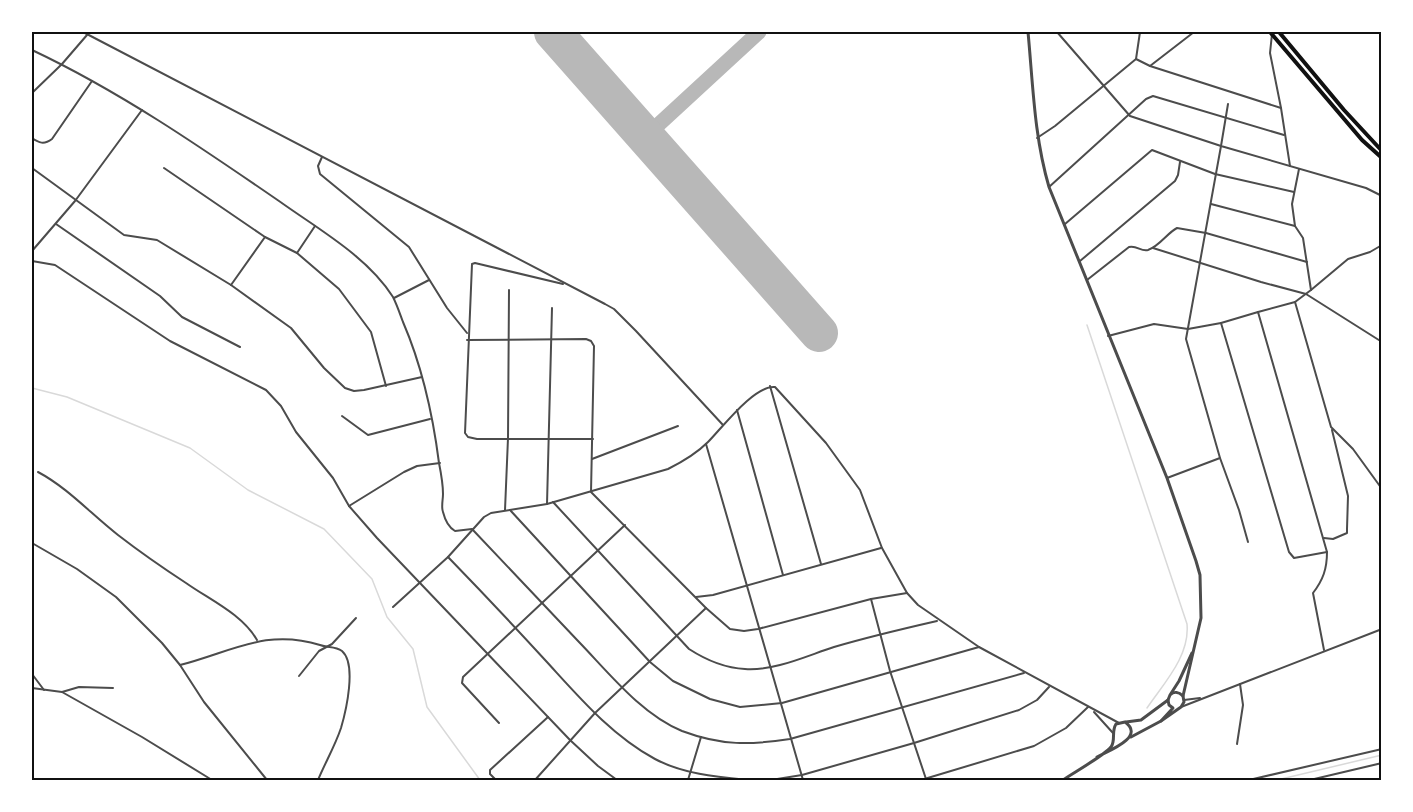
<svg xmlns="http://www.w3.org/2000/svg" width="1413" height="812" viewBox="0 0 1413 812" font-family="'Fira Sans',sans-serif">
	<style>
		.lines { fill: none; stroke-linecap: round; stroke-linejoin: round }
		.stream { stroke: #d9d9d9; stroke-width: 1.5 }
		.taxiway { stroke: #b8b8b8; stroke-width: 15 }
		.runway { stroke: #b8b8b8; stroke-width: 38 }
		.minor { stroke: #4c4c4c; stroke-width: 2 }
		.tertiary { stroke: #4c4c4c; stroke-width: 3 }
		.primary { stroke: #111; stroke-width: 4 }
		.neatline { fill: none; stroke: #111; stroke-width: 2 }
	</style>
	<rect width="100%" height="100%" fill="#fff"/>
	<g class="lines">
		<g class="stream">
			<path d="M 1087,325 L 1187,624 C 1190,656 1164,683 1147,708"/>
			<polyline points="32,388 67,397 190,448 248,490 324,529 372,579 387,617 413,649 427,707 480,780"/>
			<polyline points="1277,780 1382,755"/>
		</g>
		<polyline class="taxiway" points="645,137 759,32"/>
		<polyline class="runway" points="553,32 819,333"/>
		<g class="minor">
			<polyline points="83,32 605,304 614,309 636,331 723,425"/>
			<polyline points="1057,32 1130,116 1221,146 1186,339 1220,458 1239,510 1248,542"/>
			<polyline points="1272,34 1270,53 1281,108 1290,166"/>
			<path d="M 32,50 C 119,91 199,146 279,201 C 318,229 367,256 393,297 C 397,305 400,314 403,322 C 422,366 433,416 439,463 C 441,473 443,484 443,494 C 443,500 441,507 443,512 C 445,520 448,527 455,531 L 472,529 C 508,567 543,604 579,642 C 609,673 641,714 682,731 C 722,746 750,745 790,739 L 1024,673"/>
			<polyline points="1136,59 1150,66 1281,108"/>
			<polyline points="1150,66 1194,32"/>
			<polyline points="32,93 62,64 87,35"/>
			<polyline points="1228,104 1221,146 1366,188 1382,196"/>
			<path d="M 32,138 C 39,143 44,145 52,139 L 92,81"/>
			<polyline points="1037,138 1055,126 1136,59 1140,32"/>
			<polyline points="322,157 318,166 320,174 409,247 447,308 467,333"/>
			<polyline points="32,168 124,235 157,240 231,285 291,328 324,368 345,388 354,391 364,390 422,377"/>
			<polyline points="164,168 265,237 297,253 339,289 371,332 386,386"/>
			<polyline points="1049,187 1146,99 1153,96 1284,135"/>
			<polyline points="1211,204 1295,226"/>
			<polyline points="56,224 160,296 182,317 240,347"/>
			<polyline points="1065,224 1152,150 1215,174 1294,192"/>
			<polyline points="1153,248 1261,282 1306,294 1382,342"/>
			<polyline points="32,251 75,201 142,110"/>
			<polyline points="297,253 315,226"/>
			<polyline points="32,261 55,265 170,341 266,390 281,406 296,432 333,478 349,506 377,538 570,740 598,766 617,780"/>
			<polyline points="1080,261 1175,181 1178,175 1180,162"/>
			<path d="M 1087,280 L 1129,247 C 1137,245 1141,252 1148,250 C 1160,246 1167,233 1177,228 L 1206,233 L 1307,262"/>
			<polyline points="563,284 475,263 472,264 465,433 468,437 477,439 593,439"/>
			<polyline points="231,285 265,237"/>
			<polyline points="1311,290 1348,259 1370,252 1382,245"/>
			<polyline points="394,298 429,280"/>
			<polyline points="1295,302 1311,290 1303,238 1295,226 1292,204 1299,169"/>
			<polyline points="1258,312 1295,302 1331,427 1353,449 1382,489"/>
			<path d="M 1221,323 L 1258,312 L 1327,552 C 1327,569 1323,580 1313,593 L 1324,650"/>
			<polyline points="1108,336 1154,324 1188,329 1221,323 1289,552 1294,558 1327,552"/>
			<polyline points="467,340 586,339 591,341 594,346 591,492 706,608 730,629 744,631 758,629 871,599 907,593"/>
			<polyline points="770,386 821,564"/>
			<polyline points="737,410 783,575"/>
			<polyline points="342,416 368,435 430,419"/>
			<polyline points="706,444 803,780"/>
			<polyline points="592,459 678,426"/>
			<path d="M 38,472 C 68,488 91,514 118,535 C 140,552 163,568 186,583 C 210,600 242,614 257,640"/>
			<polyline points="1167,478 1220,458"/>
			<path d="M 553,502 L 689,649 C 706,660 724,668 745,669 C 775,671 806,656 834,647 C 868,637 902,629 937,621"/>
			<polyline points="547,504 552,308"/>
			<polyline points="349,506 404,472 417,466 440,463"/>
			<polyline points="505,510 508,438 509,290"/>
			<polyline points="510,510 650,662 673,681 710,699 740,707 782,703 979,647"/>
			<polyline points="1324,538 1333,539 1347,533 1347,529 1348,496 1332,430"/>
			<polyline points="32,543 77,569 116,597 162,643 180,665 204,702 267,780"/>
			<path d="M 448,557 C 481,591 514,626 546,661 C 579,697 611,735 655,759 C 683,774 717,777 748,780"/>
			<polyline points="696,597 713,595 881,548"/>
			<polyline points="871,599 890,671 926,779"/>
			<path d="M 393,607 L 448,557 L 484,517 L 491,513 L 547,504 L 668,469 C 682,462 697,453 708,442 C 722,428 754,385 775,387 L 826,443 L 860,490 L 882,548 L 907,593 L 918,605 L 979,647 L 1119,723"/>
			<path d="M 180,665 C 231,652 266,628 320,645 C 328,648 335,646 342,651 C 357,664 346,711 341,728 C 335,746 325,763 318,780"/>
			<polyline points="32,674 44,690"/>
			<polyline points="299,676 319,651 332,644 356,618"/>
			<polyline points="32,688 62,692 142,737 212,780"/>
			<polyline points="62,692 79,687 113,688"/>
			<polyline points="1184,700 1200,698"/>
			<polyline points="1181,707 1382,629"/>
			<polyline points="1094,712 1113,733"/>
			<polyline points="499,723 462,683 463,677 625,525"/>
			<polyline points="1237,744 1243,705 1240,684"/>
			<polyline points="496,780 490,774 490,770 548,717"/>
			<polyline points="535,780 595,713 706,608"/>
			<polyline points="688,780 701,737"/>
			<polyline points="771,780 802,775 914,743 1019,710 1037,700 1049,687"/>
			<polyline points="921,780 1034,746 1066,728 1088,707"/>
			<polyline points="1249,780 1382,749"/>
			<polyline points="1310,780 1382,763"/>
		</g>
		<g class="tertiary">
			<path d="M 1028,32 C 1033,84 1034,136 1049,187 L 1167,478 L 1196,561 L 1200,575 L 1201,618 L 1183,696"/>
			<path d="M 1170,695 C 1174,691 1179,692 1183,696 L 1184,702 L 1181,707 L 1161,721 L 1173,708 L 1169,705 L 1168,700 L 1170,695 L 1179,681 L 1192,653"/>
			<polyline points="1126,722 1141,720 1168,700"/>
			<polyline points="1131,737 1161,721"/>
			<path d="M 1063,780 C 1073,773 1105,755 1111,747 C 1116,740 1111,732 1116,724 L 1125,722 C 1146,737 1108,751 1097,757"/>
		</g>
		<g class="primary">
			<polyline points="1270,32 1362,140 1382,158"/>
			<polyline points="1279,32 1344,110 1382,151"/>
		</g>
	</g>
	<rect width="1413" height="812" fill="none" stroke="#ffffff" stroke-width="66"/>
	<rect x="33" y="33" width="1347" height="746" class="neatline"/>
</svg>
